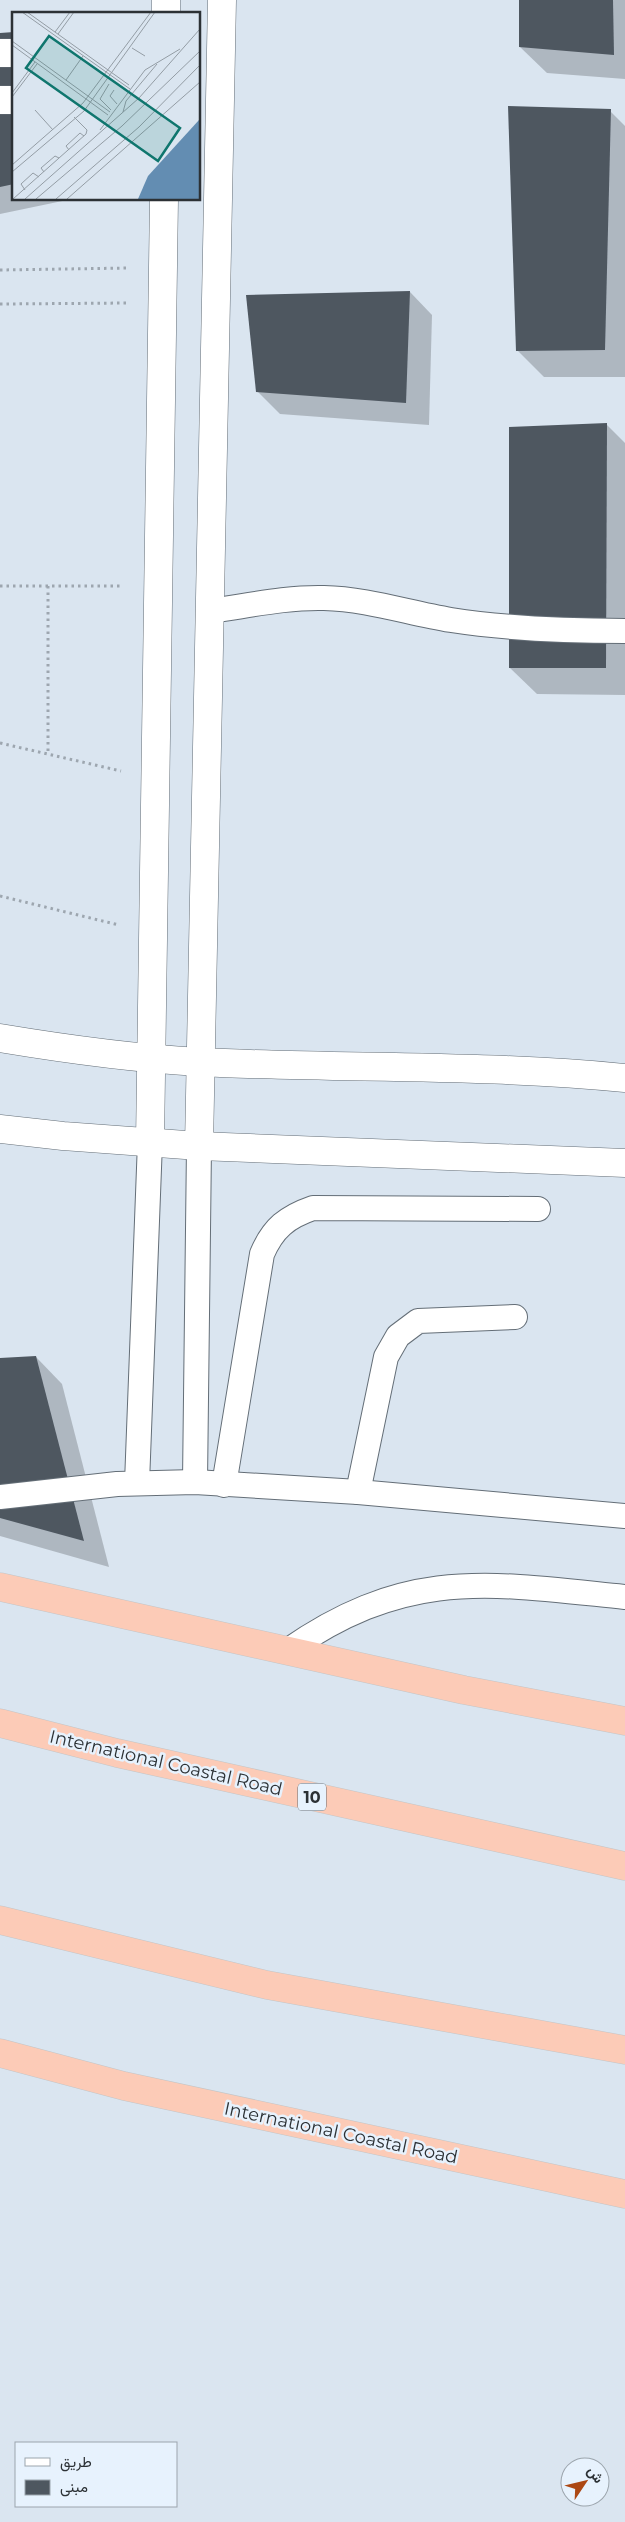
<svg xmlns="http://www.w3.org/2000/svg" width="625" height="2522" viewBox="0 0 625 2522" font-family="Montserrat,Vazirmatn,sans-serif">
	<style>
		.shadow { fill: #0003 }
		.building { fill: #4e5760 }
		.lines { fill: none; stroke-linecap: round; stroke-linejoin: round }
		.service-casing { stroke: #646e77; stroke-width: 26 }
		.minor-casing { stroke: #646e77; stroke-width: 29 }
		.motorway-casing { stroke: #c4c5c6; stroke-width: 29 }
		.path { stroke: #9da6af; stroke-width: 3; stroke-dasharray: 2.5 4; stroke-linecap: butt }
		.service { stroke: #fff; stroke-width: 24 }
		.minor { stroke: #fff; stroke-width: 28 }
		.motorway { stroke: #fccbb7; stroke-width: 28 }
		.labels { text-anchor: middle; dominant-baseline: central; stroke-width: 5; stroke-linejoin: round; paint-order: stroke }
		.shield { fill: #e7f2fd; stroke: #646b71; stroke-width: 1 }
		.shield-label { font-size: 16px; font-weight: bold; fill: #2c3135 }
		.street-label { font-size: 18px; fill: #2c3135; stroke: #e7f2fd }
		.inset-road { fill: none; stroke: #949da5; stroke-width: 1 }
		.view { fill: #0f766e; fill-opacity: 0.15; stroke: #0f766e; stroke-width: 2.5 }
		.inset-edge { fill: none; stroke: #2c3135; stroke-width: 2.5 }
	</style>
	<rect width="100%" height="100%" fill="#dae5f0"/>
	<g class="shadow">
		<polygon points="520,0 625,0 625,79 547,73 520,47"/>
		<polygon points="14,33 14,199 72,199 0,214 0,34"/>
		<polygon points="610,111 625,126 625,377 544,377 517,350"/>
		<polygon points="410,292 432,315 429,425 280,414 257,391"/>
		<polygon points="607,425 625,443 625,695 537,694 510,668"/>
		<polygon points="36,1357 62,1384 109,1567 0,1536 0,1360"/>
	</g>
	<g class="building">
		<polygon points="519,0 613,0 614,55 519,47"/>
		<polygon points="14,32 14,184 0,187 0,33"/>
		<polygon points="508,106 611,109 605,350 516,351"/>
		<polygon points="410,291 406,403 256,392 246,295"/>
		<polygon points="607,423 606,668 509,668 509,427"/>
		<polygon points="36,1356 84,1541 0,1518 0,1358"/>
	</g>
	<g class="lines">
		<defs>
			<g id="service">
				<path d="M 210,611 C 247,606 286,597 324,598 C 368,599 408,613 451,620 C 509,629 566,631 625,631"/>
				<polyline points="195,1482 199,1146"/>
				<polyline points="137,1483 150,1142"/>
				<path d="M 224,1485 L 262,1254 C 273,1228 287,1217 313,1208 L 538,1209"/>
				<polyline points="358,1492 386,1357 398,1336 418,1321 515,1317"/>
				<polyline points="0,1497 117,1484 195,1482 358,1492 625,1516"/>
				<path d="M 287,1651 C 408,1567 487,1583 625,1597"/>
			</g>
			<g id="minor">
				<polyline points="166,14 166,0"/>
				<polyline points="0,53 14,53"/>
				<polyline points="0,100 14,100"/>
				<path d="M 0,1038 C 66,1049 132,1058 199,1062 C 341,1069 483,1064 625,1078"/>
				<polyline points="0,1129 63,1136 199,1146 625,1163"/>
				<polyline points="150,1142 164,199"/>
				<polyline points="199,1146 222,0"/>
			</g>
			<g id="motorway">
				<polyline points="0,1587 464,1690 625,1721"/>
				<polyline points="0,1723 117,1753 625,1866"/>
				<polyline points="0,1920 267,1985 625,2050"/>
				<polyline points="0,2053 124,2086 625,2194"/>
			</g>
		</defs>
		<use href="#service" class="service-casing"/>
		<use href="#minor" class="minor-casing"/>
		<use href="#motorway" class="motorway-casing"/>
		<g class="path">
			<polyline points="0,270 130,268"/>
			<polyline points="0,304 129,303"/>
			<polyline points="0,586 123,586"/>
			<polyline points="48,586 48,754"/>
			<polyline points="0,743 121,771"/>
			<polyline points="0,896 119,925"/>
		</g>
		<use href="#service" class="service"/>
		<use href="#minor" class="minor"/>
		<use href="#motorway" class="motorway"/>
	</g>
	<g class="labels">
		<rect class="shield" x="298" y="1783.5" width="28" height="27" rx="4"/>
		<g class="shield-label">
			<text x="312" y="1797">10</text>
		</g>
		<g class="street-label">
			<text transform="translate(166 1763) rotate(13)">International Coastal Road</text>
			<text transform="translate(341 2133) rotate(12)">International Coastal Road</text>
		</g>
	</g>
	<g transform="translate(12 12)">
		<rect width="188" height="188" fill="#dae5f0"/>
		<path d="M 187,108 L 187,187 L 126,187 L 136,164 Z" fill="#638db2"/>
		<path class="inset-road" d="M 10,0 L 118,77M 15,0 L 117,73M 43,20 L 58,0M 46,22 L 62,0M 0,29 L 98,100M 0,33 L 96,103M 120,36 L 133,44M 54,68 L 71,44M 97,72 L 88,87 L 99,98M 102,78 L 98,84 L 105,92M 0,81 L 23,50M 0,85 L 25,52M 23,98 L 41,118M 111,100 L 114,89 L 145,52M 88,118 L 133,58 L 168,37M 57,138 L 54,134 L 68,121 L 72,124M 0,153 L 71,91 L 139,0M 0,160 L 72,99 L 143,0M 32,160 L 29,156 L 43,144 L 47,146M 13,178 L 9,172 L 21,161 L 27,165M 1,187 L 74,122 L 75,118 L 62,105M 13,187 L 127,86 L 188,17M 24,187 L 110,114 L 188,39M 44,187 L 127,115 L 188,53M 55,187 L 188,70"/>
		<path class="view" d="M 37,24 L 168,116 L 146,149 L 14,56 Z"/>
		<rect width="188" height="188" class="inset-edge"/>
	</g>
	<rect x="15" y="2442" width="162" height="65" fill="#e7f2fd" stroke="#9ca5ad"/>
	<rect x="25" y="2458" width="25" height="8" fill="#ffffff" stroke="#9ca5ad"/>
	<text x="60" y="2467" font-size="15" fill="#2c3135">طريق</text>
	<rect x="25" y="2480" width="25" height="15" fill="#4e5760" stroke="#9ca5ad"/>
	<text x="60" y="2492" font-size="15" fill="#2c3135">مبنى</text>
	<g transform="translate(585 2482) rotate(55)"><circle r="24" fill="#e7f2fd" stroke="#9ca5ad"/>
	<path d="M0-4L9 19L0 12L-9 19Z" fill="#ac4814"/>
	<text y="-8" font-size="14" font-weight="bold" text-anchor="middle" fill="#2c3135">ش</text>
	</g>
</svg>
